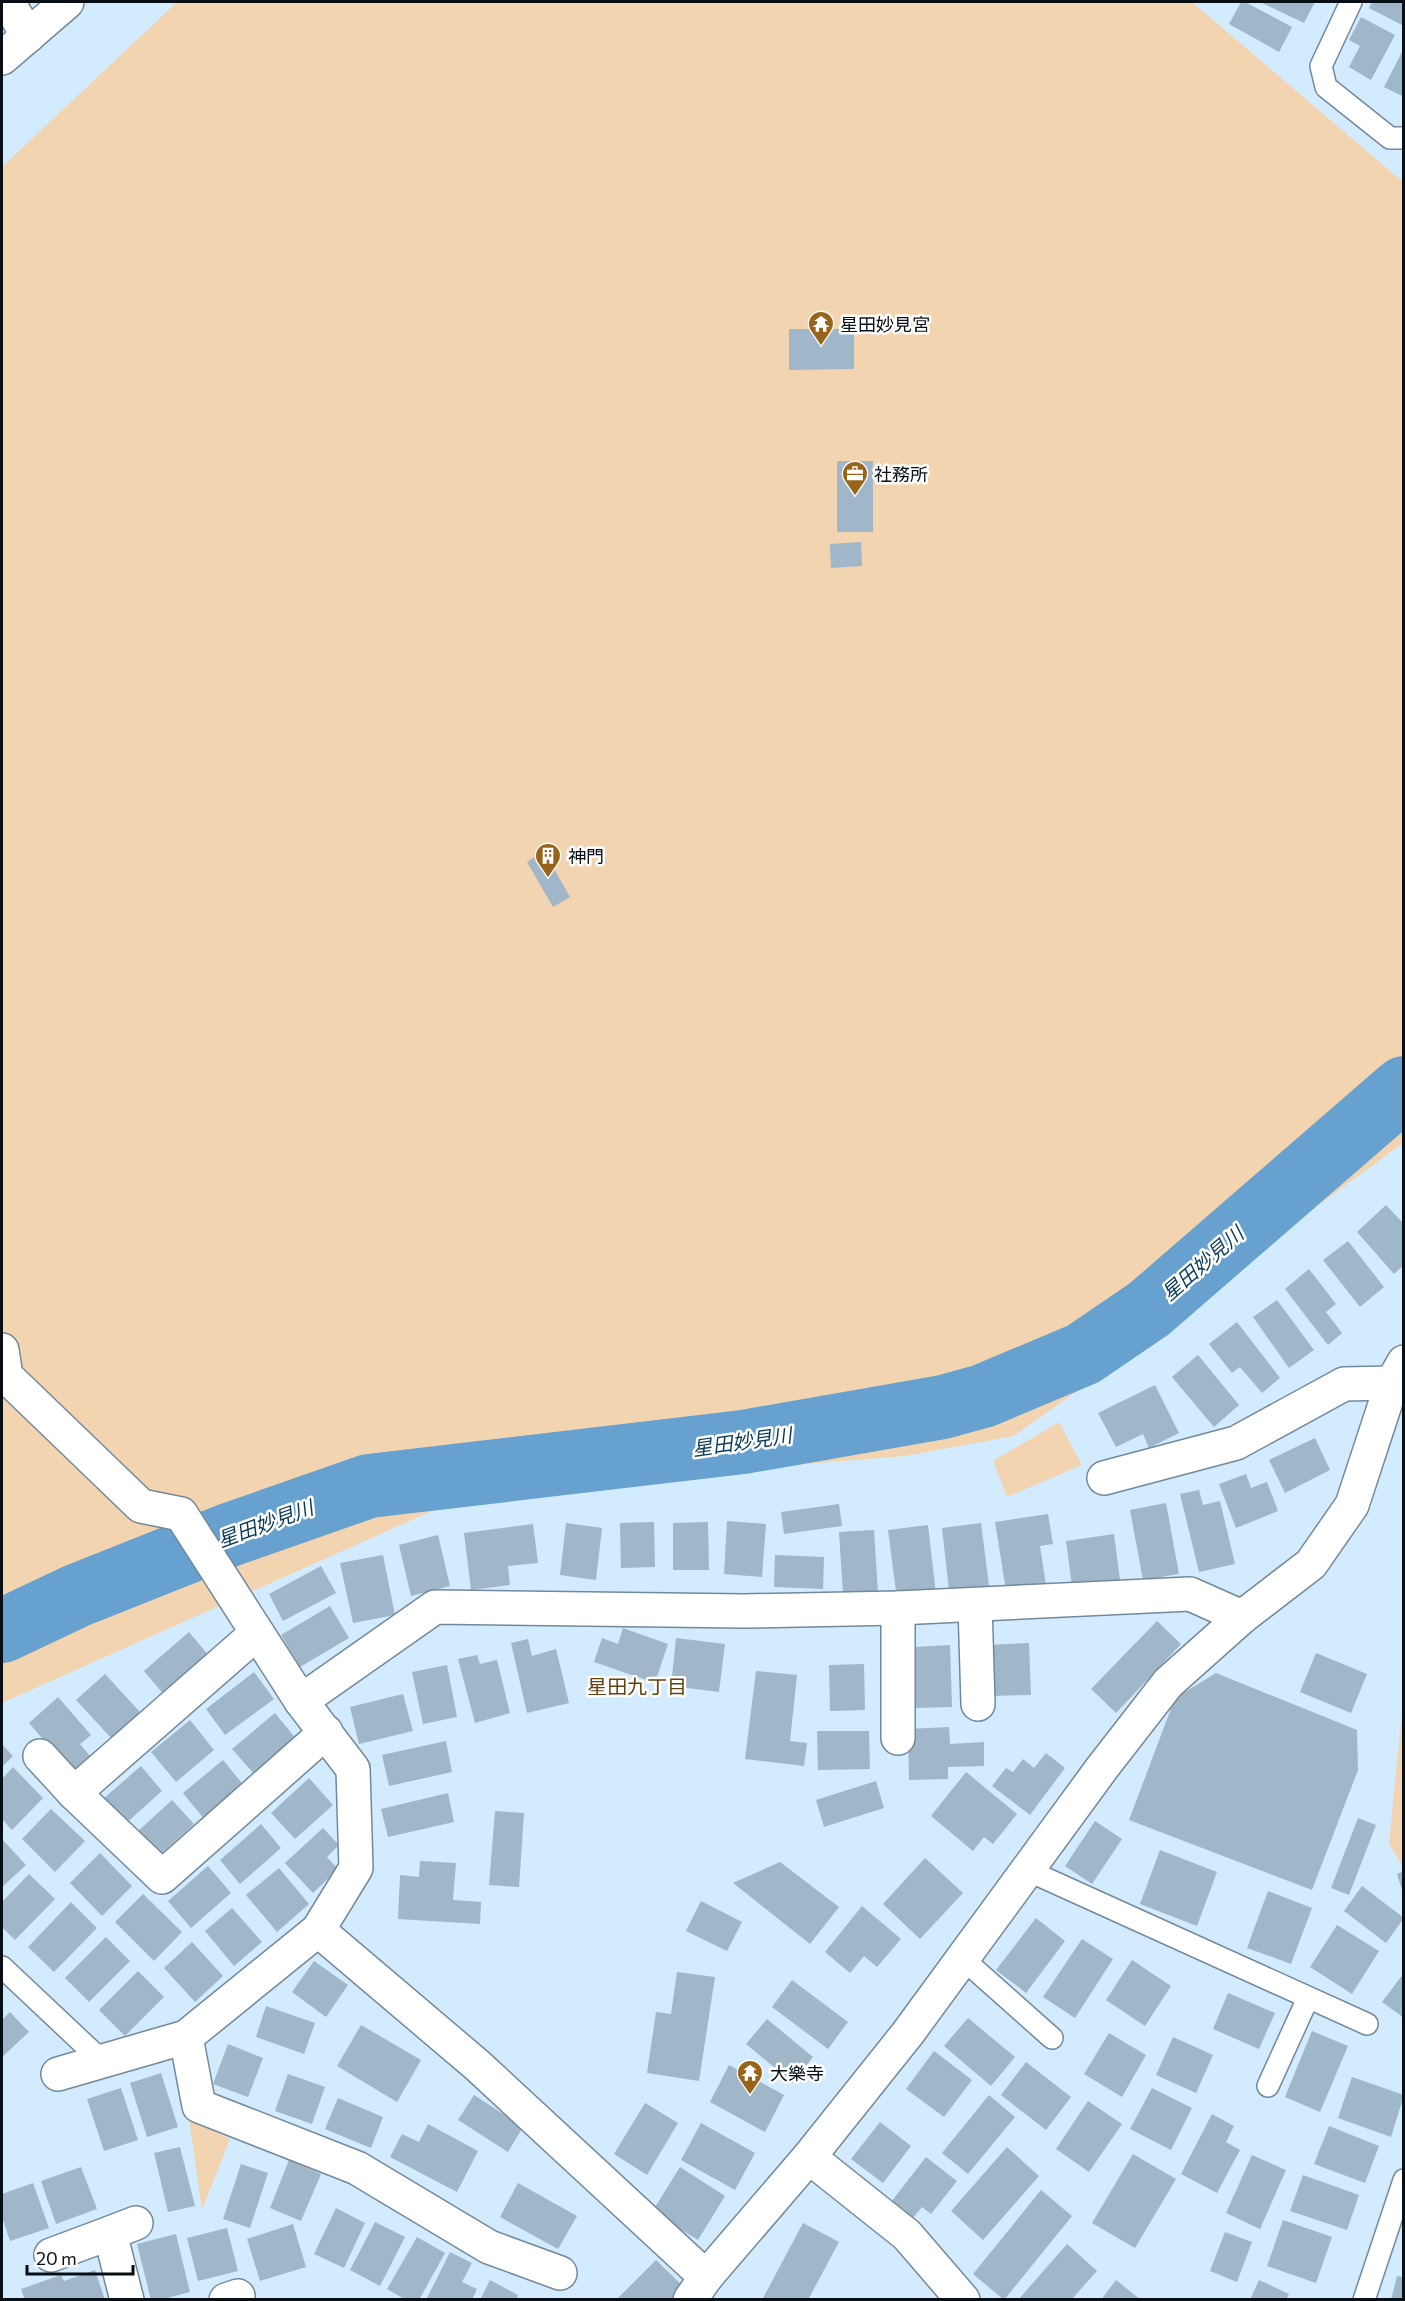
<svg xmlns="http://www.w3.org/2000/svg" width="1405" height="2301" viewBox="0 0 1405 2301" font-family="Commissioner,'Noto Sans JP',sans-serif">
	<style>
		.green { fill: #f3d4b1 }
		.lines { fill: none; stroke-linecap: round; stroke-linejoin: round }
		.river { stroke: #66a1d0; stroke-width: 64 }
		.building { fill: #a0b6c9 }
		.service-casing { stroke: #73899b; stroke-width: 24 }
		.minor-casing { stroke: #73899b; stroke-width: 36 }
		.service { stroke: #fff; stroke-width: 21 }
		.minor { stroke: #fff; stroke-width: 33 }
		.labels { text-anchor: middle; dominant-baseline: central; stroke-width: 5; stroke-linejoin: round; paint-order: stroke }
		.poi-label { font-size: 18px; fill: #070e15; stroke: #fff; text-anchor: start }
		.water-label { font-size: 20px; font-style: italic; fill: #0b3a59; stroke: #fff }
		.neighbourhood-label { font-size: 20px; fill: #64410e; stroke: #fff }
	</style>
	<rect width="100%" height="100%" fill="#d3ebff"/>
	<g class="green">
		<polygon points="177,2 1192,2 1403,182 1403,1143 1229,1271 1098,1376 1014,1436 905,1456 479,1490 2,1703 2,167"/>
		<polygon points="1059,1422 1082,1465 1007,1497 993,1461"/>
		<polygon points="1403,1702 1403,1867 1389,1844"/>
		<polygon points="189,2119 230,2139 202,2210"/>
	</g>
	<g class="lines">
		<polyline class="river" points="2,1631 76,1596 229,1535 369,1486 743,1442 943,1407 983,1396 1083,1354 1149,1309 1404,1088"/>
	</g>
	<g class="building">
		<polygon points="1241,2 1245,2 1292,27 1279,52 1229,24"/>
		<polygon points="1260,2 1315,2 1304,23"/>
		<polygon points="1372,2 1404,2 1402,25 1369,8"/>
		<polygon points="1361,17 1395,35 1371,80 1349,67 1360,46 1349,40"/>
		<polygon points="1404,48 1404,97 1384,87"/>
		<polygon points="789,329 854,329 854,369 789,370"/>
		<rect x="837" y="461" width="36" height="71"/>
		<polygon points="861,542 862,566 831,568 830,544"/>
		<polygon points="544,851 570,897 553,907 527,862"/>
		<polygon points="1386,1205 1404,1224 1404,1265 1394,1274 1357,1232"/>
		<polygon points="1348,1241 1384,1287 1360,1307 1323,1260"/>
		<polygon points="1309,1269 1336,1304 1326,1312 1342,1333 1328,1345 1285,1289"/>
		<polygon points="1277,1300 1314,1350 1289,1368 1253,1317"/>
		<polygon points="1237,1322 1280,1378 1262,1393 1240,1367 1232,1373 1209,1344"/>
		<polygon points="1198,1355 1239,1405 1214,1427 1172,1377"/>
		<polygon points="1155,1385 1179,1433 1149,1448 1143,1434 1116,1447 1098,1413"/>
		<polygon points="1315,1438 1330,1470 1285,1493 1269,1460"/>
		<polygon points="1246,1474 1251,1488 1267,1482 1278,1511 1236,1528 1219,1484"/>
		<polygon points="1199,1490 1203,1505 1220,1501 1235,1564 1199,1572 1180,1494"/>
		<polygon points="1166,1503 1179,1574 1143,1580 1130,1510"/>
		<polygon points="839,1504 842,1526 784,1534 781,1512"/>
		<polygon points="1048,1514 1053,1544 1040,1546 1046,1585 1006,1591 995,1522"/>
		<polygon points="727,1521 766,1524 762,1577 724,1574"/>
		<polygon points="654,1522 655,1567 621,1568 620,1523"/>
		<polygon points="708,1522 709,1570 673,1570 673,1523"/>
		<polygon points="566,1523 602,1528 596,1580 560,1575"/>
		<polygon points="981,1523 989,1586 949,1591 942,1528"/>
		<polygon points="533,1524 538,1563 508,1566 510,1585 471,1590 464,1533"/>
		<polygon points="928,1525 936,1594 897,1599 888,1530"/>
		<polygon points="874,1530 878,1593 843,1595 839,1532"/>
		<polygon points="1114,1534 1120,1580 1072,1586 1066,1541"/>
		<polygon points="438,1535 450,1586 411,1596 399,1545"/>
		<polygon points="383,1555 395,1615 353,1623 340,1563"/>
		<polygon points="775,1555 824,1557 823,1589 774,1587"/>
		<polygon points="321,1566 336,1593 283,1621 269,1594"/>
		<polygon points="330,1606 349,1638 300,1667 281,1635"/>
		<polygon points="1157,1621 1181,1644 1116,1713 1091,1689"/>
		<polygon points="623,1628 668,1644 655,1683 594,1662 602,1638 618,1644"/>
		<polygon points="189,1632 210,1657 165,1696 144,1671"/>
		<polygon points="676,1638 725,1644 719,1692 671,1686"/>
		<polygon points="528,1639 532,1656 556,1649 569,1703 527,1713 511,1643"/>
		<polygon points="1029,1643 1031,1695 988,1696 986,1645"/>
		<polygon points="950,1645 952,1707 915,1708 913,1647"/>
		<polygon points="1316,1653 1367,1674 1351,1713 1300,1692"/>
		<polygon points="477,1655 480,1664 497,1660 510,1713 475,1723 458,1659"/>
		<polygon points="864,1664 865,1710 830,1711 829,1665"/>
		<polygon points="447,1665 457,1717 423,1724 412,1672"/>
		<polygon points="756,1671 797,1675 790,1741 807,1743 804,1766 745,1759"/>
		<polygon points="254,1672 274,1699 225,1735 206,1709"/>
		<polygon points="1216,1673 1357,1730 1358,1770 1312,1890 1129,1820 1175,1698"/>
		<polygon points="105,1674 140,1712 112,1739 76,1700"/>
		<polygon points="403,1694 413,1731 359,1744 350,1707"/>
		<polygon points="58,1697 91,1735 80,1744 90,1756 71,1772 29,1723"/>
		<polygon points="275,1713 297,1740 255,1775 232,1749"/>
		<polygon points="190,1720 214,1750 176,1782 151,1752"/>
		<polygon points="949,1727 950,1744 984,1742 984,1766 948,1767 948,1779 909,1780 908,1729"/>
		<polygon points="817,1731 869,1731 870,1769 818,1770"/>
		<polygon points="446,1741 452,1772 389,1786 382,1755"/>
		<polygon points="2,1744 13,1756 2,1767"/>
		<polygon points="1046,1753 1065,1768 1030,1815 992,1786 1006,1768 1013,1772 1023,1759 1034,1768"/>
		<polygon points="223,1760 245,1787 205,1820 183,1793"/>
		<polygon points="141,1766 162,1791 125,1824 103,1799"/>
		<polygon points="13,1767 43,1798 12,1830 2,1819 2,1779"/>
		<polygon points="966,1772 1017,1814 993,1844 984,1837 973,1851 931,1816"/>
		<polygon points="309,1778 333,1805 295,1839 271,1813"/>
		<polygon points="876,1781 884,1808 824,1827 816,1800"/>
		<polygon points="448,1793 454,1822 388,1837 381,1809"/>
		<polygon points="172,1800 194,1824 157,1857 136,1833"/>
		<polygon points="51,1809 85,1841 55,1872 22,1839"/>
		<polygon points="495,1811 524,1813 519,1887 489,1885"/>
		<polygon points="1358,1818 1376,1825 1349,1895 1331,1888"/>
		<polygon points="1095,1821 1122,1839 1092,1884 1065,1866"/>
		<polygon points="261,1824 281,1848 240,1884 220,1860"/>
		<polygon points="323,1828 339,1845 327,1857 338,1869 313,1893 285,1863"/>
		<polygon points="2,1839 26,1865 2,1887"/>
		<polygon points="1160,1850 1217,1872 1197,1926 1140,1904"/>
		<polygon points="100,1853 132,1886 102,1916 70,1883"/>
		<polygon points="925,1858 963,1893 920,1939 883,1904"/>
		<polygon points="420,1861 456,1863 453,1900 481,1902 480,1924 398,1919 400,1875 419,1877"/>
		<polygon points="780,1862 839,1907 810,1944 733,1883"/>
		<polygon points="208,1866 231,1893 191,1928 168,1901"/>
		<polygon points="279,1868 309,1904 277,1932 246,1895"/>
		<polygon points="1404,1871 1404,1893 1403,1893 1397,1874"/>
		<polygon points="29,1874 55,1899 15,1940 2,1927 2,1902"/>
		<polygon points="1362,1886 1404,1918 1386,1943 1344,1911"/>
		<polygon points="1268,1891 1312,1908 1291,1964 1247,1948"/>
		<polygon points="143,1894 182,1932 154,1961 115,1922"/>
		<polygon points="701,1901 742,1922 727,1951 686,1931"/>
		<polygon points="71,1902 97,1928 54,1972 28,1947"/>
		<polygon points="862,1906 901,1939 877,1967 864,1956 850,1973 825,1952"/>
		<polygon points="232,1908 262,1942 234,1966 205,1931"/>
		<polygon points="1036,1918 1065,1941 1026,1993 996,1970"/>
		<polygon points="1337,1925 1379,1951 1352,1994 1310,1967"/>
		<polygon points="106,1937 130,1961 89,2002 65,1978"/>
		<polygon points="1082,1939 1113,1959 1075,2018 1043,1997"/>
		<polygon points="192,1942 223,1976 195,2002 164,1968"/>
		<polygon points="1132,1960 1171,1986 1145,2026 1106,2000"/>
		<polygon points="314,1961 348,1985 326,2017 292,1992"/>
		<polygon points="138,1971 164,1997 125,2036 99,2010"/>
		<polygon points="677,1972 715,1977 699,2081 647,2073 656,2012 671,2014"/>
		<polygon points="1404,1973 1404,2018 1382,2002"/>
		<polygon points="792,1980 848,2022 828,2049 772,2007"/>
		<polygon points="1228,1993 1275,2013 1259,2049 1213,2029"/>
		<polygon points="266,2006 315,2023 304,2054 256,2037"/>
		<polygon points="10,2012 29,2032 2,2057 2,2020"/>
		<polygon points="968,2018 1015,2057 991,2086 944,2046"/>
		<polygon points="767,2019 813,2057 793,2083 746,2044"/>
		<polygon points="361,2025 421,2060 397,2102 337,2066"/>
		<polygon points="1312,2031 1348,2046 1320,2112 1285,2097"/>
		<polygon points="1109,2033 1146,2055 1122,2097 1084,2074"/>
		<polygon points="1173,2037 1213,2055 1196,2093 1156,2075"/>
		<polygon points="228,2044 263,2058 248,2097 213,2084"/>
		<polygon points="934,2051 972,2080 944,2117 906,2089"/>
		<polygon points="1026,2062 1071,2097 1046,2130 1001,2095"/>
		<polygon points="729,2065 784,2095 765,2132 710,2102"/>
		<polygon points="161,2073 178,2127 147,2137 130,2083"/>
		<polygon points="288,2074 325,2087 312,2124 275,2111"/>
		<polygon points="1352,2077 1404,2095 1391,2137 1338,2118"/>
		<polygon points="121,2088 138,2140 104,2151 87,2099"/>
		<polygon points="1152,2088 1192,2108 1171,2150 1130,2129"/>
		<polygon points="474,2095 523,2127 508,2152 458,2120"/>
		<polygon points="989,2095 1015,2117 968,2174 942,2153"/>
		<polygon points="338,2098 383,2117 371,2148 325,2129"/>
		<polygon points="1088,2101 1122,2124 1089,2172 1056,2149"/>
		<polygon points="645,2103 678,2123 647,2175 614,2154"/>
		<polygon points="1212,2114 1234,2126 1226,2142 1240,2150 1217,2193 1181,2174"/>
		<polygon points="880,2122 911,2146 883,2183 851,2159"/>
		<polygon points="701,2123 755,2153 735,2190 681,2160"/>
		<polygon points="428,2124 478,2151 457,2192 390,2157 402,2134 419,2142"/>
		<polygon points="1329,2126 1379,2146 1365,2183 1314,2164"/>
		<polygon points="180,2147 195,2206 168,2212 154,2153"/>
		<polygon points="1007,2147 1039,2176 983,2240 951,2211"/>
		<polygon points="1133,2154 1176,2179 1135,2248 1092,2223"/>
		<polygon points="1252,2155 1286,2170 1260,2229 1226,2213"/>
		<polygon points="926,2157 957,2181 931,2214 922,2207 912,2219 891,2202"/>
		<polygon points="289,2160 321,2174 301,2221 270,2208"/>
		<polygon points="241,2164 268,2173 250,2228 223,2219"/>
		<polygon points="81,2167 97,2209 56,2224 41,2181"/>
		<polygon points="680,2167 725,2196 698,2240 652,2212"/>
		<polygon points="1303,2175 1359,2195 1347,2230 1290,2211"/>
		<polygon points="33,2183 49,2228 10,2241 2,2217 2,2194"/>
		<polygon points="518,2183 577,2216 558,2249 500,2217"/>
		<polygon points="1041,2190 1072,2216 1004,2300 973,2274"/>
		<polygon points="336,2208 365,2223 344,2268 314,2254"/>
		<polygon points="1283,2220 1332,2237 1316,2283 1267,2266"/>
		<polygon points="375,2222 405,2237 380,2286 350,2270"/>
		<polygon points="803,2223 839,2242 808,2300 762,2300"/>
		<polygon points="293,2224 306,2267 260,2281 247,2239"/>
		<polygon points="227,2228 238,2271 198,2281 187,2238"/>
		<polygon points="1225,2232 1252,2242 1237,2282 1210,2271"/>
		<polygon points="176,2234 190,2292 160,2300 151,2300 137,2244"/>
		<polygon points="417,2237 445,2253 419,2300 406,2300 387,2289"/>
		<polygon points="1067,2244 1097,2271 1071,2300 1018,2300"/>
		<polygon points="450,2252 472,2263 462,2282 477,2289 472,2300 426,2300"/>
		<polygon points="656,2260 686,2289 676,2300 616,2300"/>
		<polygon points="95,2270 105,2300 25,2300 21,2289 61,2275 64,2281"/>
		<polygon points="1397,2276 1404,2277 1404,2300 1391,2300"/>
		<polygon points="490,2280 518,2295 516,2300 480,2300"/>
		<polygon points="1116,2280 1141,2300 1101,2300"/>
		<polygon points="1259,2280 1289,2294 1286,2300 1250,2300"/>
	</g>
	<g class="lines">
		<defs>
			<g id="service">
				<polyline points="1351,2 1321,66 1326,87 1390,138 1404,138"/>
				<polyline points="1027,1870 1367,2024"/>
				<polyline points="962,1958 1052,2038"/>
				<polyline points="2,1967 102,2061"/>
				<polyline points="1268,2086 1308,1998"/>
				<polyline points="1364,2300 1404,2180"/>
			</g>
			<g id="minor">
				<polyline points="8,2 28,36"/>
				<polyline points="2,58 67,2"/>
				<polyline points="2,1350 6,1376 141,1506 181,1514 301,1701 353,1769 356,1868 318,1930 477,2065 706,2277"/>
				<polyline points="1104,1478 1236,1443 1344,1384 1392,1383"/>
				<polyline points="975,1605 978,1704"/>
				<polyline points="257,1633 74,1793 162,1877 326,1732"/>
				<polyline points="301,1701 435,1607 745,1611 898,1608 1190,1594 1242,1617"/>
				<polyline points="898,1738 898,1608"/>
				<polyline points="40,1756 74,1793"/>
				<polyline points="318,1930 186,2037 199,2106 357,2168 489,2247 560,2273"/>
				<polyline points="58,2074 186,2037"/>
				<polyline points="809,2157 907,2235 963,2300"/>
				<polyline points="110,2233 136,2223"/>
				<polyline points="51,2255 110,2233 127,2300"/>
				<polyline points="226,2300 238,2296"/>
				<polyline points="690,2300 706,2277 809,2157 908,2033 1102,1768 1168,1683 1242,1617 1311,1564 1352,1505 1392,1383 1404,1362"/>
			</g>
		</defs>
		<use href="#service" class="service-casing"/>
		<use href="#minor" class="minor-casing"/>
		<use href="#service" class="service"/>
		<use href="#minor" class="minor"/>
	</g>
	<defs>
		<symbol id="temple-pin" viewBox="-11 -11 22 30"><path d="M0 17L-7.5 6A9.5 9.5 0 1 1 7.5 6Z" fill="#986419" stroke="#fff"/><path d="M0-6L5-2H3V0L6.5 2.5H4V6H1.5V3h-3V6H-4V2.5H-6.5L-3 0V-2H-5Z" fill="#fff"/></symbol>
		<symbol id="office-pin" viewBox="-11 -11 22 30"><path d="M0 17L-7.5 6A9.5 9.5 0 1 1 7.5 6Z" fill="#986419" stroke="#fff"/><path d="M-6-3h4V-5.5h4V-3h4V5H-6ZM-1-4.5V-3h2v-1.5ZM-6 0V1H6V0Z" fill="#fff"/></symbol>
		<symbol id="building-pin" viewBox="-11 -11 22 30"><path d="M0 17L-7.5 6A9.5 9.5 0 1 1 7.5 6Z" fill="#986419" stroke="#fff"/><path d="M-4-6H4V6H1V3H-1V6H-4ZM-2.5-4.3h1.7v1.8h-1.7ZM.8-4.3h1.7v1.8H.8ZM-2.5-1h1.7V.8h-1.7ZM.8-1h1.7V.8H.8Z" fill="#fff"/></symbol>
	</defs>
	<g fill-rule="evenodd">
		<use href="#temple-pin" x="806" y="309" width="30" height="40"/>
		<use href="#office-pin" x="840" y="459" width="30" height="40"/>
		<use href="#building-pin" x="533" y="841" width="30" height="40"/>
		<use href="#temple-pin" x="735" y="2058" width="30" height="40"/>
	</g>
	<g class="labels">
		<g class="poi-label">
			<text x="840" y="324">星田妙見宮</text>
			<text x="874" y="474">社務所</text>
			<text x="568" y="856">神門</text>
			<text x="770" y="2073">大樂寺</text>
		</g>
		<g class="water-label">
			<text transform="translate(1202 1263) rotate(-41)">星田妙見川</text>
			<text transform="translate(742 1441) rotate(-8)">星田妙見川</text>
			<text transform="translate(265 1523) rotate(-20)">星田妙見川</text>
		</g>
		<g class="neighbourhood-label">
			<text x="637" y="1686">星田九丁目</text>
		</g>
	</g>
	<rect width="1405" height="2301" fill="none" stroke="#070e15" stroke-width="6"/>
	<path d="M27 2265v9h106v-9" fill="none" stroke="#070e15" stroke-width="3"/>
	<text x="36" y="2265" font-size="18" fill="#070e15" stroke="#ffffff" stroke-width="4.5" paint-order="stroke">20 m</text>
</svg>
